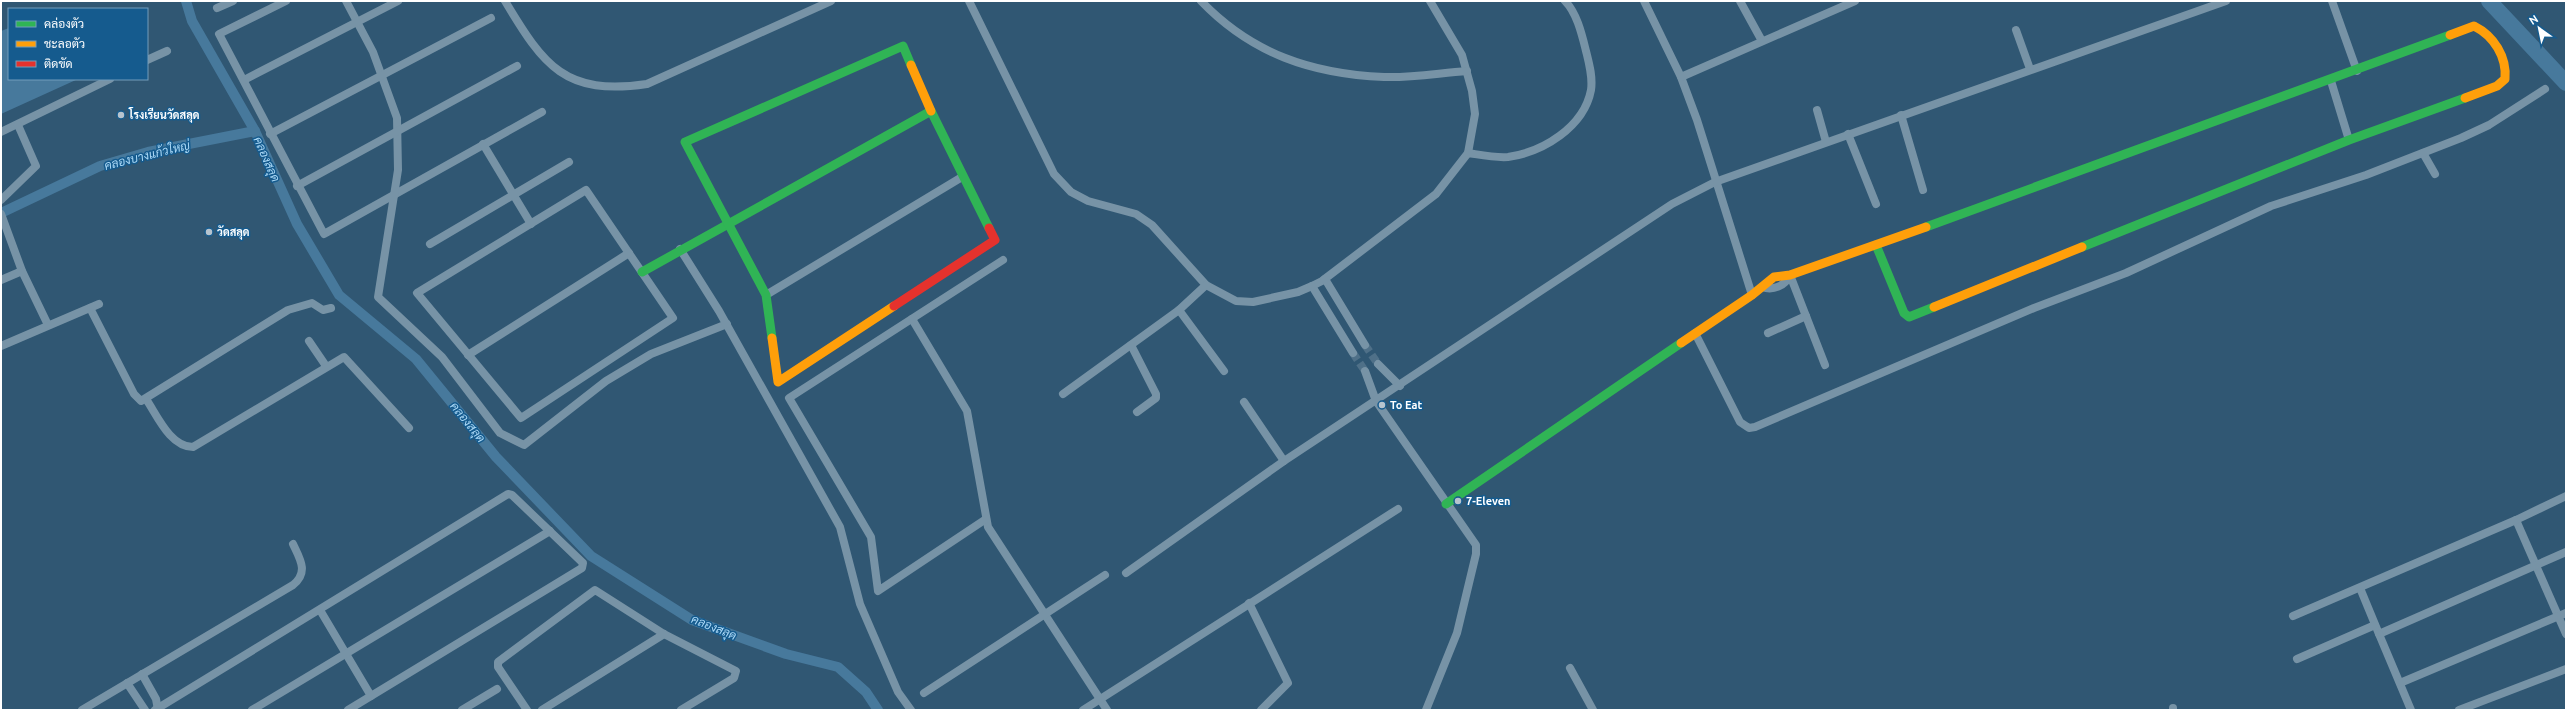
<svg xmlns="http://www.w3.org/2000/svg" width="2567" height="711" viewBox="0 0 2567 711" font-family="Ubuntu,Sarabun,sans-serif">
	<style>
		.water { fill: #47799c }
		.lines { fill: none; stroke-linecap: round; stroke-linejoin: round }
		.canal { stroke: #47799c; stroke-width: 10 }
		.river { stroke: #47799c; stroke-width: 16 }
		.street-tunnel { stroke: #4f7088; stroke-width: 8; stroke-dasharray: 8 4; stroke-linecap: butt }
		.street { stroke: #7793a6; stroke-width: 8 }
		.fast { stroke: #30b455; stroke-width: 9 }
		.slow { stroke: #ff9f0a; stroke-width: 9 }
		.jam { stroke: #e5322d; stroke-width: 9 }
		.poi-dot { fill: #b7c4ce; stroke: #155b8e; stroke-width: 1.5 }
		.labels { text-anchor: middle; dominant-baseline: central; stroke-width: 3; stroke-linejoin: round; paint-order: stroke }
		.poi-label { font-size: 11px; font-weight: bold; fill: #fff; stroke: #155b8e; text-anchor: start }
		.water-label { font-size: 12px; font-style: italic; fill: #abd9f7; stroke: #155b8e }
	</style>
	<rect width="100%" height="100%" fill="#305773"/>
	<polygon class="water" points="9,28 9,79 78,79 1,114 1,31"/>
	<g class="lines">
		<g class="canal">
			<polyline points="186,1 192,21 255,131 297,224 339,295 416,359 496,457 591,556 692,620 786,654 838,667 866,692 878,710"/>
			<polyline points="1,213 100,166 148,152 255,131"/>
		</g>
		<polyline class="river" points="2489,1 2566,83"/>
		<g class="street-tunnel">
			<polyline points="1365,345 1378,364"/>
			<polyline points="1353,353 1365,371"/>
		</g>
		<g class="street">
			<polyline points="286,1 219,34 324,234 542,112"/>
			<polyline points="346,1 373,52 397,118 398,170 378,297 442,357 500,433 524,445 606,381 651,354 727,324"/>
			<path d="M 505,1 C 544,66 565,96 647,84 L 831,1"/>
			<polyline points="969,1 1054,174 1071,192 1088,201 1136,214 1152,225 1206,285 1236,301 1253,302 1298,292 1312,286 1322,281 1436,194 1468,153 1475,114 1472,91 1462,55 1430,1"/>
			<path d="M 1201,1 C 1252,54 1312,74 1384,77 C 1412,78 1439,73 1467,71"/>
			<polyline points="1644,1 1681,77 1697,120 1752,295"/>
			<polyline points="1740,1 1762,41"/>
			<polyline points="2332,1 2357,71"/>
			<polyline points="217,8 233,1"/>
			<polyline points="2016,30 2030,69"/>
			<polyline points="147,60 167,51"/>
			<polyline points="1681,77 1855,1"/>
			<polyline points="244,80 398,1"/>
			<polyline points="2331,81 2349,140"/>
			<polyline points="1817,110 1826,142"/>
			<polyline points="1901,115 1923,190"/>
			<polyline points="1,132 110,79"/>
			<polyline points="270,134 491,18"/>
			<polyline points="1848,134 1876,204"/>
			<polyline points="483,144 531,224"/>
			<path d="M 1468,153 C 1481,155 1495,158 1508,157 C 1543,152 1584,127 1591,90 C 1593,77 1589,63 1586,51 C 1582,35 1577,13 1565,1"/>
			<polyline points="2423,153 2435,174"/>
			<polyline points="297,186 517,66"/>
			<polygon points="586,190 673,318 521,418 417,293"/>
			<polyline points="1,200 36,166 18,125"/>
			<polyline points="1,214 22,271 48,325"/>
			<polyline points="430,244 569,162"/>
			<polyline points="680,249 719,311 840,527 860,604 898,692 911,710"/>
			<polyline points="1790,275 1825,365"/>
			<polyline points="1325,279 1365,345"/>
			<polyline points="1,280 22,271"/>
			<polyline points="1312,286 1353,353"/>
			<path d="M 1762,287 C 1773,291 1785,286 1790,275"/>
			<polyline points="766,295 962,177"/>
			<polyline points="90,308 134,394 141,401 288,310 312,303 323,310 331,308"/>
			<polyline points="1179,310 1224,371"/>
			<polyline points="912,319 967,411 988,527 1107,710"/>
			<polyline points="1695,333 1740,422 1749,428 1755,427 2034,308 2126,273 2271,206 2366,175 2461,138 2489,125 2545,89"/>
			<polyline points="1768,333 1806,316"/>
			<polyline points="309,341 326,366"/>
			<polyline points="1131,345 1156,394 1156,398 1137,412"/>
			<polyline points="1,346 99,304"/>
			<polyline points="468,355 629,253"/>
			<polyline points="1378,364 1400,386"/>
			<polyline points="1365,371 1376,401 1476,545 1476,554 1457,633 1426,710"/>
			<polyline points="1063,394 1179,310 1206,285"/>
			<path d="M 146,399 C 157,415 170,447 193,447 L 344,357 L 409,428"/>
			<polyline points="1244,402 1284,461"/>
			<polyline points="986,519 878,591 871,537 789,398 1003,260"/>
			<polyline points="2516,520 2566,634"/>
			<polyline points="1126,573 1284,461 1672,204 1715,182 2226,1"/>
			<polyline points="2360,588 2379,634 2566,552"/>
			<polyline points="1249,603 1288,683 1261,710"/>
			<polyline points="320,610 371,696"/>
			<polyline points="2293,616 2516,520 2566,496"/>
			<polyline points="2379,634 2411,710"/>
			<polyline points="2297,659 2375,625"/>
			<polyline points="1570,668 1593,710"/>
			<polyline points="142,674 156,699 158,710"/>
			<polyline points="127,683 145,710"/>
			<polyline points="2400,683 2566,613"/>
			<polyline points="924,693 1105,575"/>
			<polyline points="2173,708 2173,710"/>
			<path d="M 82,710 L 293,585 C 309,572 300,559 293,544"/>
			<polyline points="155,710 508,494 512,495 583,563 582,568 348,710"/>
			<polyline points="252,710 550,531"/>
			<polyline points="462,710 497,689"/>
			<polyline points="527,710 498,667 498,662 595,590 664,634 736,671 734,678 681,710"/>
			<polyline points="542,710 664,634"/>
			<polyline points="1083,710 1398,509"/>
			<polyline points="2459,710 2566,669"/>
		</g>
		<g class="fast">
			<polyline points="1926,227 2450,35"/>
			<polyline points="1876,245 1904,313 1909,317 1934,307"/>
			<polyline points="2082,247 2349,140 2465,98"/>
			<polyline points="642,272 931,111 989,228"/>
			<polyline points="772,338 766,295 685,142 903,46 911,65"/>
			<polyline points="1446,504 1681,343"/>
		</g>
		<g class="slow">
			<path d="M 2450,35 L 2474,26 C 2494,36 2507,57 2505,79 L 2497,86 L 2465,98"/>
			<polyline points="911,65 931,111"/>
			<polyline points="1934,307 2082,247"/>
			<polyline points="772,338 778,382 894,306"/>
			<polyline points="1681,343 1752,295 1774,277 1790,275 1926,227"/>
		</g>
		<polyline class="jam" points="894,306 995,240 989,228"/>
	</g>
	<g class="poi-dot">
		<circle cx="121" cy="115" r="4"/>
		<circle cx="209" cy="232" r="4"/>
		<circle cx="1382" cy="405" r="4"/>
		<circle cx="1458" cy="501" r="4"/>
	</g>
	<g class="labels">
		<g class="poi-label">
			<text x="129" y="115">โรงเรียนวัดสลุด</text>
			<text x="217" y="232">วัดสลุด</text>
			<text x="1390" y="405">To Eat</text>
			<text x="1466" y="501">7-Eleven</text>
		</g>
		<g class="water-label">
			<text transform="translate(147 155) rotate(-14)">คลองบางแก้วใหญ่</text>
			<text transform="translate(267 159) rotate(66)">คลองสลุด</text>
			<text transform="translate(468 422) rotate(51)">คลองสลุด</text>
			<text transform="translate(714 627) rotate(22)">คลองสลุด</text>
		</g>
	</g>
	<rect width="2567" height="711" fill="none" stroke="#ffffff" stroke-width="4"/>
	<rect x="8" y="8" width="140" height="72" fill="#155b8e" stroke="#739dbb"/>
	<rect x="16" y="21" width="20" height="6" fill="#30b455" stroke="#739dbb"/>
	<text x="44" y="28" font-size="12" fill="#ffffff">คล่องตัว</text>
	<rect x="16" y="41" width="20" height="6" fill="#ff9f0a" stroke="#739dbb"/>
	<text x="44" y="48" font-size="12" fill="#ffffff">ชะลอตัว</text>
	<rect x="16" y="61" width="20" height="6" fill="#e5322d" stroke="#739dbb"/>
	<text x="44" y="68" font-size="12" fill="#ffffff">ติดขัด</text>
	<g transform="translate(2539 28) rotate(327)" stroke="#155b8e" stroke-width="3" paint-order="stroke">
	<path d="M0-3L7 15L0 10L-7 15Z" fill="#ffffff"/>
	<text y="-6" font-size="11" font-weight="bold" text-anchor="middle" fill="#ffffff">N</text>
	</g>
</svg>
